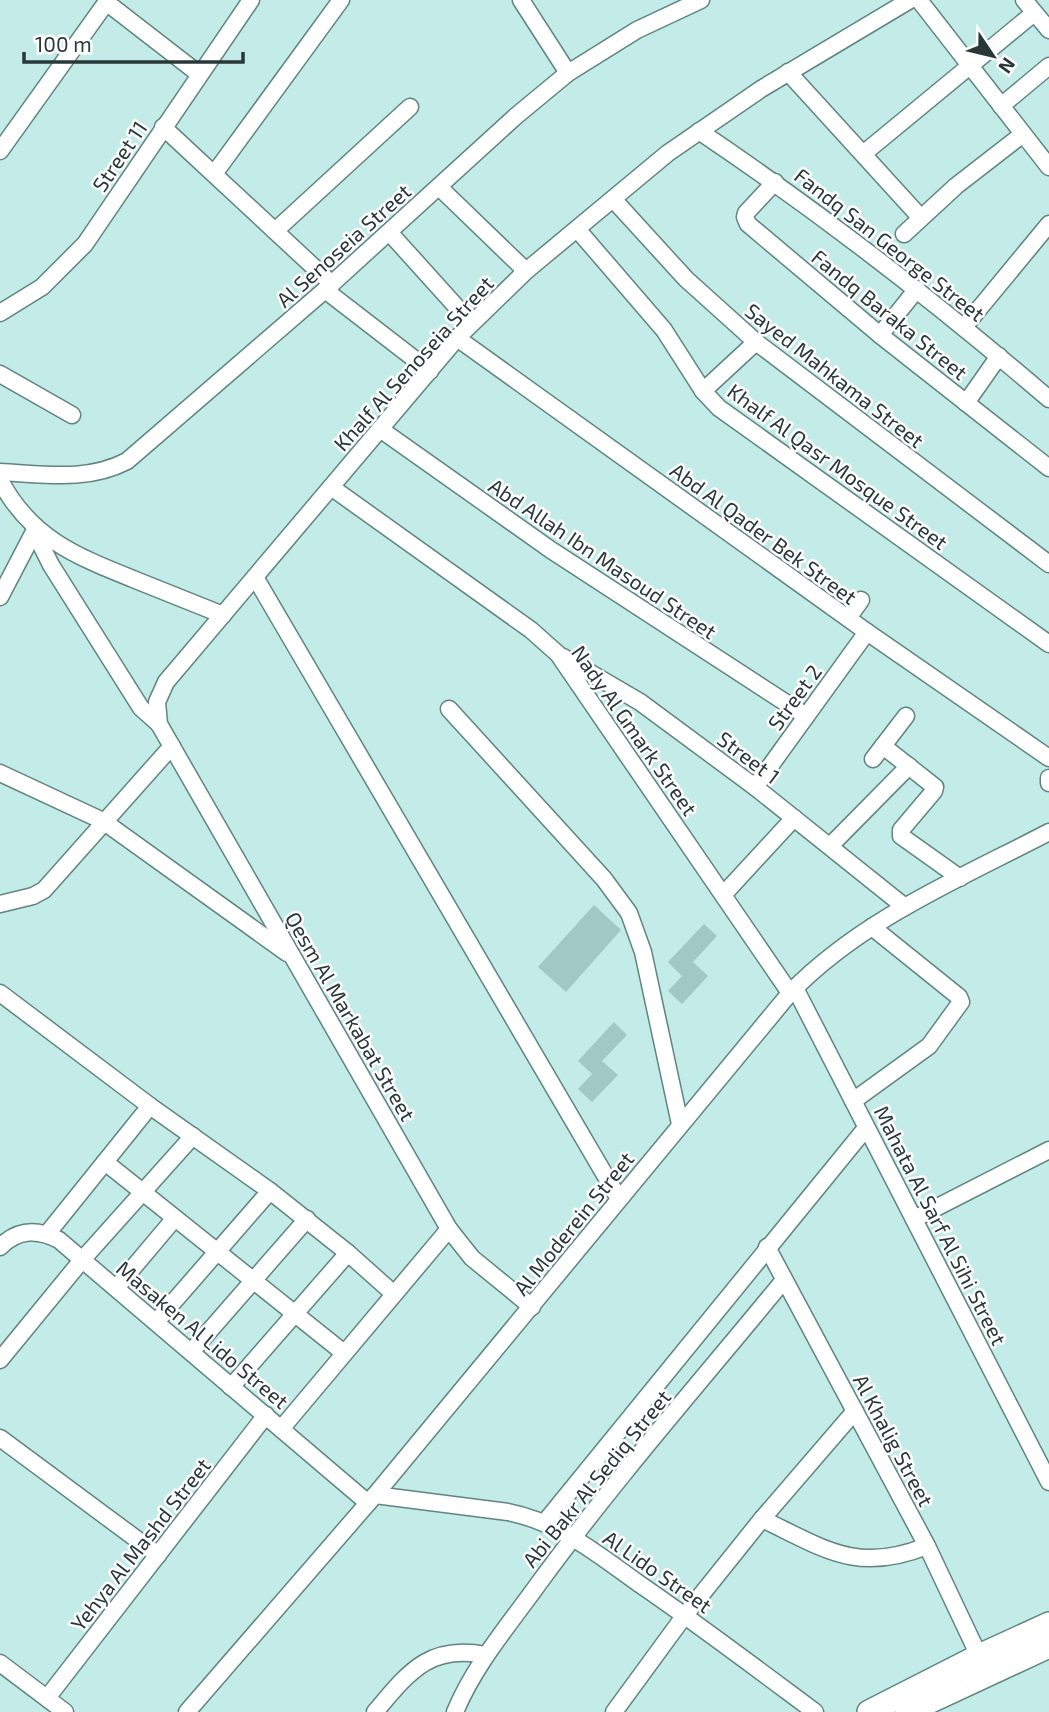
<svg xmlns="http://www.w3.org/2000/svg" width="1049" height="1712" viewBox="0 0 1049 1712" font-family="'Exo 2',sans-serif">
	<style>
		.building { fill: #a0c8c5 }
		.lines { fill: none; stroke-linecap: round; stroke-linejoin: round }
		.street-casing { stroke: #5f8482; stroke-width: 19 }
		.secondary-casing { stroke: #5f8482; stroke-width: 26 }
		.street { stroke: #fff; stroke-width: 16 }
		.secondary { stroke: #fff; stroke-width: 23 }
		.labels { text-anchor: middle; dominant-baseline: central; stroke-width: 5; stroke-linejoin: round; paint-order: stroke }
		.street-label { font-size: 21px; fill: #283837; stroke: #fff }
	</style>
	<rect width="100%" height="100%" fill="#c3ebe8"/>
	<g class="building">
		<polygon points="594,905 621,930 566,992 538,967"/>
		<polygon points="704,924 717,936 693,962 708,976 682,1004 668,991 682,976 668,962"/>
		<polygon points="614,1022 627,1035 602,1061 618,1075 592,1102 578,1089 592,1074 578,1061"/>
	</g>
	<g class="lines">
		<defs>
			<g id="street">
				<polyline points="521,0 568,73"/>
				<polyline points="919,0 1049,167"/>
				<polyline points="1024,0 1049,30"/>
				<polyline points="106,2 199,74"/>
				<polyline points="788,72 921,218"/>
				<polyline points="1001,106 1049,66"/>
				<polyline points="163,127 332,284"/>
				<path d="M 699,131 C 821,213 937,303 1049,399"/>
				<polyline points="0,151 108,0"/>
				<polyline points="863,154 1034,13"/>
				<polyline points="214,174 341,0"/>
				<polyline points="775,182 746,213 745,217 748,224 880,335 1049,468"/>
				<polyline points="439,187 526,271"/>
				<polyline points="613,199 686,279 756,342 1049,564"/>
				<polyline points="577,229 664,330 703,391 719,408 1049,644"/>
				<polyline points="275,231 410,107"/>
				<polyline points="389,232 471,323"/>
				<polyline points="904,234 956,186 1023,134"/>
				<polyline points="325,290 430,371"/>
				<polyline points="0,313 42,287 85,244 251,0"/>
				<polyline points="964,327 1049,224"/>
				<polyline points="880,335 917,289"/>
				<polyline points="457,338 867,632 1049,758"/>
				<polyline points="0,374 72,415"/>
				<polyline points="703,391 756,342"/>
				<polyline points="966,403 999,356"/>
				<polyline points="380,429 551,550 806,716"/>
				<path d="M 0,472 C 44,474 87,482 127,461 L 325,290 L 516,116 L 568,73 L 637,30 L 701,0"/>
				<path d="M 0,480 C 30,538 76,556 133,579 C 163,591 193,603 223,615"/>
				<polyline points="331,487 531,630 558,654 790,993"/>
				<polyline points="36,528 42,547 51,565 141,708 159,724"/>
				<polyline points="255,577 619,1199"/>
				<polyline points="0,597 36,528"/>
				<polyline points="848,618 861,600"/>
				<polyline points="563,657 640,702 755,787 905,907"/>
				<polyline points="449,709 604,879 629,913 643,952 680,1124"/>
				<polyline points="883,746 935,787 934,791 901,830 901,836 960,878"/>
				<polyline points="873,759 906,716"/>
				<polyline points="0,773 103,821 287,953"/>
				<polyline points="1049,778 1049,783"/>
				<polyline points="755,787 867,632"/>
				<polyline points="830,846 909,766"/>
				<polyline points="723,895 794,818"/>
				<polyline points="0,904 33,896 44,890 172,746"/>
				<polyline points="795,988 1049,1482"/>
				<polyline points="0,993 150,1106 270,1191 348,1253 394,1294"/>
				<polyline points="853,1101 929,1046 961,1002 959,997 872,927"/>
				<polyline points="105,1162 344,1353"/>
				<polyline points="914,1219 1049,1150"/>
				<polyline points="47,1234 150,1106"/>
				<path d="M 0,1247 C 18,1229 38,1229 59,1240 L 368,1503"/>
				<polyline points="767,1247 927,1546 979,1656"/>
				<polyline points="116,1288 175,1218"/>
				<polyline points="532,1307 472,1258 449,1229 159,724 157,702 166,682 457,338 526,271 668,153 761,89 910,0"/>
				<polyline points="156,1322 270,1191"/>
				<polyline points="191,1352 307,1219"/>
				<polyline points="0,1360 82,1260 193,1136"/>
				<polyline points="231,1387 348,1253"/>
				<polyline points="281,1429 449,1229"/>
				<polyline points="0,1438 158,1555"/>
				<path d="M 375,1495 L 508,1512 C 559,1522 597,1554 638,1583 C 698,1624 756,1668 815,1712"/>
				<path d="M 762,1519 C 825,1549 857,1574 927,1546"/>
				<polyline points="545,1522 866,1128"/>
				<polyline points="0,1663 65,1712"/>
				<polyline points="47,1698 266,1415"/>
				<path d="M 187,1712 L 375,1495 L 790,993 C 862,919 959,879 1049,832"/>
				<path d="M 375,1712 C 409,1672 429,1644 486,1655"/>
				<path d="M 455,1712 C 475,1664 509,1625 539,1583 C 616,1478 702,1380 784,1280"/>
				<polyline points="614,1712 685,1615 762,1519 855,1411"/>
			</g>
			<g id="secondary">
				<polyline points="869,1712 979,1656 1049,1624"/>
				<polyline points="907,1712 1049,1646"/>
			</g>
		</defs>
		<use href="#street" class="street-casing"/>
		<use href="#secondary" class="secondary-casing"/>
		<use href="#street" class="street"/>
		<use href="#secondary" class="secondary"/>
	</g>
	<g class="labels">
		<g class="street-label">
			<text transform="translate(119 156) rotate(-56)">Street 11</text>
			<text transform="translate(890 244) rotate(38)">Fandq San George Street</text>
			<text transform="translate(343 245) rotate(-42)">Al Senoseia Street</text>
			<text transform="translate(890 314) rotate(39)">Fandq Baraka Street</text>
			<text transform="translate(413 363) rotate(-48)">Khalf Al Senoseia Street</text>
			<text transform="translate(835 375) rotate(38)">Sayed Mahkama Street</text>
			<text transform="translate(838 466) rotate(36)">Khalf Al Qasr Mosque Street</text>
			<text transform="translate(764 533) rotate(36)">Abd Al Qader Bek Street</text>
			<text transform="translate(603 558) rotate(34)">Abd Allah Ibn Masoud Street</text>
			<text transform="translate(794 697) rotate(-54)">Street 2</text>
			<text transform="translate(635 730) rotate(55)">Nady Al Gmark Street</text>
			<text transform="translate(749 757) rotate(37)">Street 1</text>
			<text transform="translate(351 1016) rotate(60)">Qesm Al Markabat Street</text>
			<text transform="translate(573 1223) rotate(-51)">Al Moderein Street</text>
			<text transform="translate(941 1225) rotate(63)">Mahata Al Sarf Al Sihi Street</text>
			<text transform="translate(203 1334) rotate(40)">Masaken Al Lido Street</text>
			<text transform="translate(894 1440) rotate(62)">Al Khalig Street</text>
			<text transform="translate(596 1478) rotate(-51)">Abi Bakr Al Sediq Street</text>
			<text transform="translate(140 1544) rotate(-52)">Yehya Al Mashd Street</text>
			<text transform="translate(658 1571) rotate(35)">Al Lido Street</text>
		</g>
	</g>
	<g transform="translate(993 56) rotate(125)" stroke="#ffffff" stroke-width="5" paint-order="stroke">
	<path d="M0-5L12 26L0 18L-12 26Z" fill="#283837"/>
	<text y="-10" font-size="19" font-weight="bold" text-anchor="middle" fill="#283837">N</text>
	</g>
	<path d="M24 52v10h219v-10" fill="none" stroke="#283837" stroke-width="3.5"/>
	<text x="35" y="52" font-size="21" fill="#283837" stroke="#ffffff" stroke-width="5" paint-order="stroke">100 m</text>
</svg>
